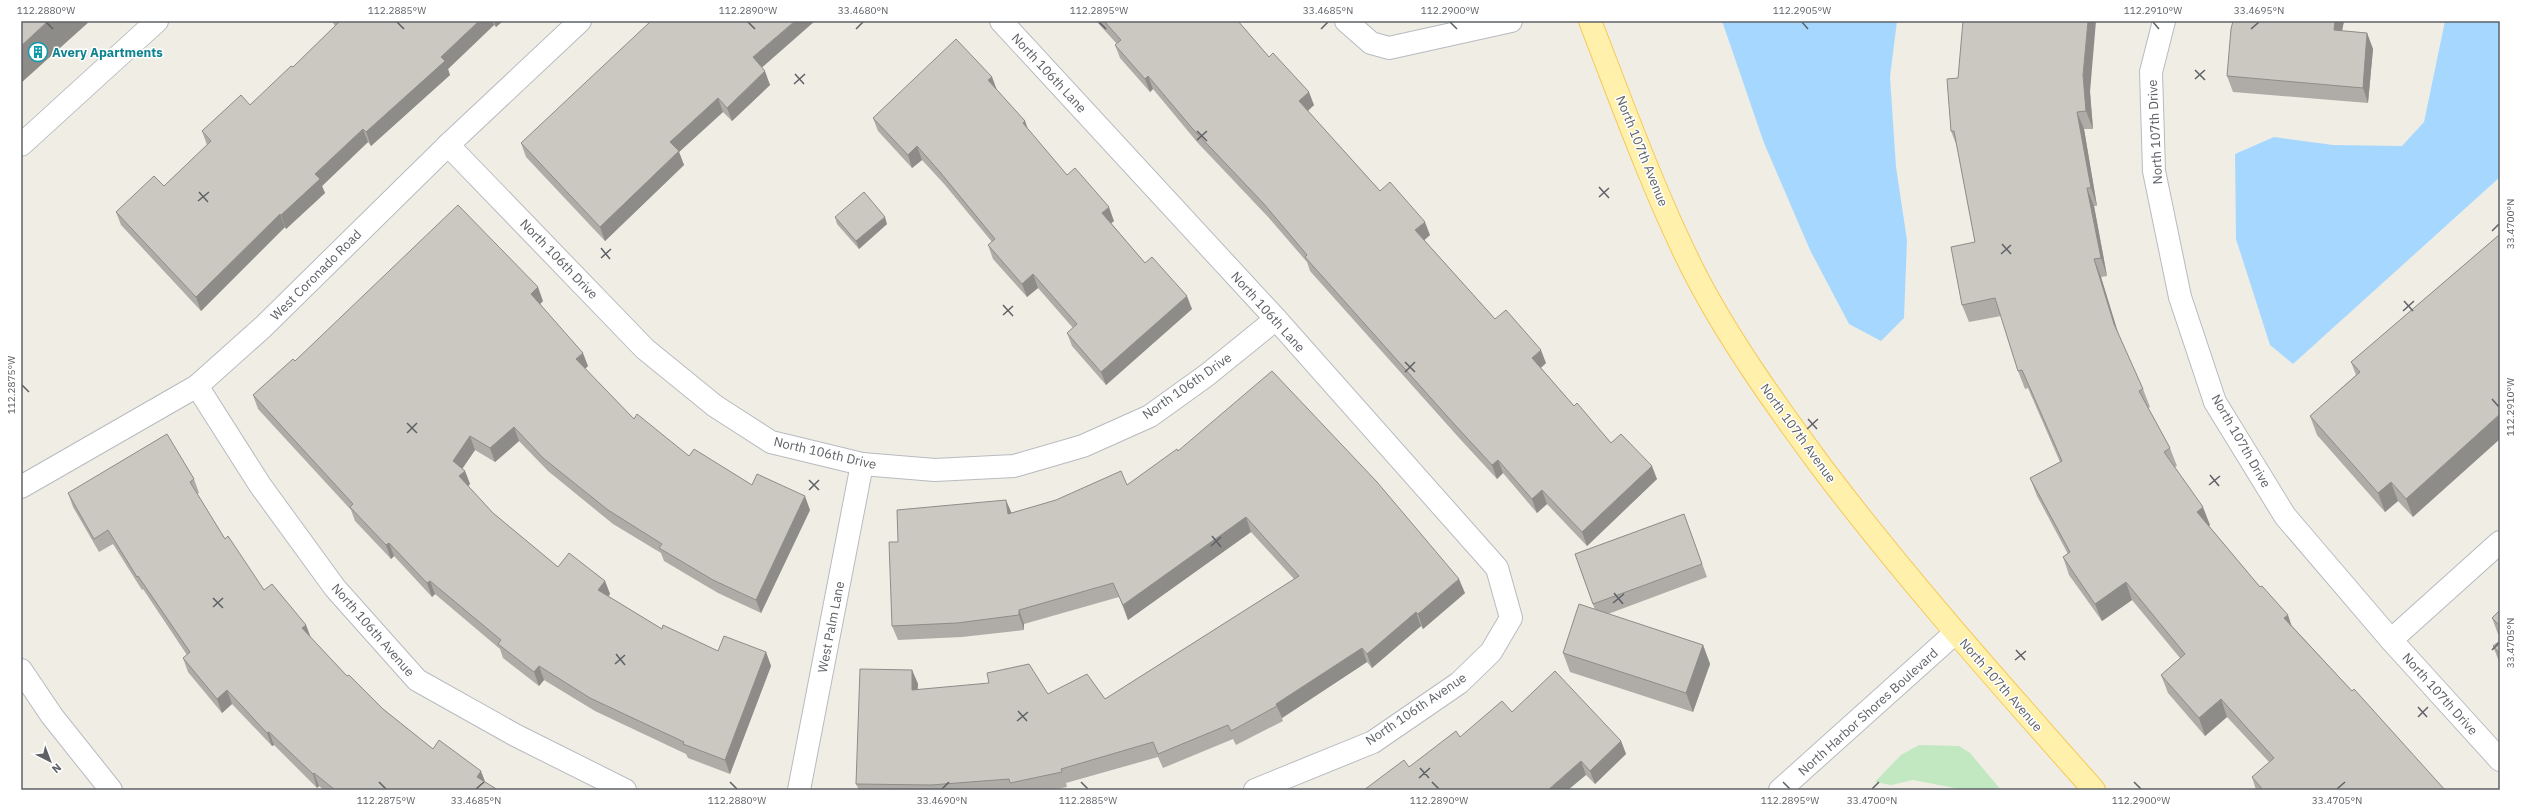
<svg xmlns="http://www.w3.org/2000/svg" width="2521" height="811" viewBox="0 0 2521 811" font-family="'IBM Plex Sans',sans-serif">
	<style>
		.green { fill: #c1e8c1 }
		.water { fill: #a6d8ff }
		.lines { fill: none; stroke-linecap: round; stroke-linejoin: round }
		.minor-casing { stroke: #b7bbbf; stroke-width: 24 }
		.major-casing { stroke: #f6c958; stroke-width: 24 }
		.minor { stroke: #fff; stroke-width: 22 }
		.major { stroke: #fff1ab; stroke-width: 22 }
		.wall { fill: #afaca7 }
		.shaded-wall { fill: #8e8c88 }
		.building { fill: #cbc8c2; stroke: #8e8c88 }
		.ticks { fill: none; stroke: #5d6166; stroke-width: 1.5 }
		.labels { text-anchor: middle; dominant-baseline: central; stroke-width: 3; stroke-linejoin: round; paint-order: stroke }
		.culture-label { font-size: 13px; font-weight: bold; fill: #0d838f; stroke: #fff; text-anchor: start }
		.street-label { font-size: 13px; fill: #5d6166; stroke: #fff }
		.neatline { fill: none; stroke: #5d6166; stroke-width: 1.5 }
		.ticks-label { font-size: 10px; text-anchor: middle; fill: #5d6166 }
	</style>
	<rect width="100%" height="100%" fill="#f0ede5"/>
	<polygon class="green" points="1919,745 1959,746 1970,753 2001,790 1965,790 1913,780 1891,785 1875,782 1901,755"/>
	<g class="water">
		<polygon points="1722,21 1897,21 1890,77 1896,167 1907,240 1904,318 1881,341 1849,324 1810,250 1764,143"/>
		<polygon points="2445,21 2500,21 2500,177 2293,364 2270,345 2236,239 2235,154 2274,137 2333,145 2402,146 2424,122"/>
	</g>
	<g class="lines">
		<defs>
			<g id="minor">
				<polyline points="1001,21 1276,319 1497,568 1511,618 1491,652 1459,683 1373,742 1255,790"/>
				<polyline points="1346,21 1371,43 1389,48 1511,21"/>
				<polyline points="2164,21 2151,72 2154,171 2180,297 2215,402 2285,516 2391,640 2500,760"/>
				<polyline points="21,145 157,21"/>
				<polyline points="448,145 645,349 715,406 771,442 862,464 935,470 1014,466 1083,446 1150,416 1207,375 1276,319"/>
				<polyline points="197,386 260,485 335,588 417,680 515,735 625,790"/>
				<polyline points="21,487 197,386 263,327 448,145 580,21"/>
				<polyline points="2391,640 2500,542"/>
				<polyline points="21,670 52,716 111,790"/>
				<polyline points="799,790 862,464"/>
				<polyline points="1780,790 1955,633"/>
			</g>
			<path id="major" d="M 1590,21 C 1622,103 1652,187 1691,266 C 1726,336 1777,407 1823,469 C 1908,581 2001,685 2094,790"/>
		</defs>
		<use href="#minor" class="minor-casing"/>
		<use href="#major" class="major-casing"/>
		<use href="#minor" class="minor"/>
		<use href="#major" class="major"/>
	</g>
	<g class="wall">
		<polygon points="332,21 503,21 496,27 494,25 448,69 450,75 371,146 368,142 322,186 325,193 286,229 285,227 201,311 121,225 116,212 164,186 207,145 202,131 250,105 293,67 335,26"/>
		<polygon points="1096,21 1238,21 1269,57 1314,105 1308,111 1380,191 1430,235 1424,240 1495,319 1546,363 1541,368 1574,406 1611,443 1657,479 1587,546 1547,504 1537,513 1503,473 1497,479 1460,439 1310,271 1307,262 1269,218 1197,142 1153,89 1150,92 1120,58 1115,45 1117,44"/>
		<polygon points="2233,21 2344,21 2342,31 2367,33 2373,49 2368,103 2233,92 2227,76"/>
		<polygon points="762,68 770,85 732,121 723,112 679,152 684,165 605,241 526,157 521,143"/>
		<polygon points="992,77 996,90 1025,121 1028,130 1067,175 1114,221 1111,223 1145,263 1192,309 1106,385 1072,346 1067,333 1073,328 1038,288 1027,297 993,259 988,245 992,242 945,185 922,160 912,168 878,131 873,118"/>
		<polygon points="1958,78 2090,92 2093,129 2084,129 2097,206 2094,206 2107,276 2101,277 2117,331 2143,389 2150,407 2148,408 2170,448 2177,466 2175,467 2210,525 2209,526 2292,626 2352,691 2445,790 2256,790 2252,777 2269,762 2227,717 2205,736 2168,693 2161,675 2180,658 2132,600 2102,621 2069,575 2063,557 2068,554 2037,496 2030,478 2060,462 2028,388 2025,389 2018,371 2001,316 1969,322 1962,305 1975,242 1958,149 1951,131"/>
		<polygon points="835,217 887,224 859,249 837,224"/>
		<polygon points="2499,235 2413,517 2398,501 2385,512 2317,435 2310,416 2356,375 2351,362"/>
		<polygon points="543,301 540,304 588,366 585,369 634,419 689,456 752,485 810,510 761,613 718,593 664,561 661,553 613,524 548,471 519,441 495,462 475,450 462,469 465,471 470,484 468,486 493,513 558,567 605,581 610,594 608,596 662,629 718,651 766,652 771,666 730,774 688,758 686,754 595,711 544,680 539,686 503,658 500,649 435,594 432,597 394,556 391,559 355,521 351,510 258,409 253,395 295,361"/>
		<polygon points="1178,451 1465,593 1423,629 1421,626 1372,668 1367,662 1282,718 1283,721 1236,745 1233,739 1163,768 1158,757 1066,783 1067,787 1051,790 859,790 856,784 912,670 918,684 917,689 1048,694 1105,699 1294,579 1251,532 1128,620 1119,597 1024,624 1024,630 962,637 898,640 892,626 898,542 1011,513 1127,485"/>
		<polygon points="194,479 199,493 197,494 225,539 264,590 306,625 310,637 347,676 383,709 433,749 497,790 324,790 319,786 317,788 274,745 272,746 232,704 222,713 188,672 183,658 187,655 143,589 142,590 113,544 99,552 73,507 68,493"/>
		<polygon points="1684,514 1707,577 1608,614 1703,645 1710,664 1693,712 1570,672 1563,653 1595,610 1575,554"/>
		<polygon points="2500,610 2500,636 2498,634 2492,618"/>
		<polygon points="2500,641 2500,664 2493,646"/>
		<polygon points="1512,712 1621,741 1626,754 1595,784 1586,775 1409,767 1460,737"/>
	</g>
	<g class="shaded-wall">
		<polygon points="48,21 90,21 21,83 21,46"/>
		<polygon points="479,21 492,21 494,25 448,69 450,75 371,146 366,132 441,57"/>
		<polygon points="494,21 503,21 496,27"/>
		<polygon points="795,21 815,21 758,71 753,57"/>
		<polygon points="2088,21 2096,21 2090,92 2093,129 2086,111 2083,75"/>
		<polygon points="2335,21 2344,21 2339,46 2334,30"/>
		<polygon points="2367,33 2373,49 2368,103 2363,88"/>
		<polygon points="765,71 770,85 732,121 727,108"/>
		<polygon points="1148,76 1153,89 1150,92 1145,79"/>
		<polygon points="992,77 997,90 988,80"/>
		<polygon points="1309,92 1314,105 1304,114 1299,101"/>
		<polygon points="718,98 723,112 679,152 684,165 605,241 600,227 670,142"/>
		<polygon points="2077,112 2084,129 2097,206 2091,188"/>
		<polygon points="1025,121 1030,135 1023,123"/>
		<polygon points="363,129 368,142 322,186 325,193 286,229 281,215 315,174"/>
		<polygon points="917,146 922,160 912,168 908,155"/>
		<polygon points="2087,188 2094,206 2107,276 2101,258"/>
		<polygon points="1109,207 1114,221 1107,227 1102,213"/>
		<polygon points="280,214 285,227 201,311 196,297"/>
		<polygon points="885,217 887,224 859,249 856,241"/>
		<polygon points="1425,222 1430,235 1420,244 1415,230"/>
		<polygon points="2094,259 2101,277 2121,342 2114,324"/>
		<polygon points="1033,274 1038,288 1027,297 1022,284"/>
		<polygon points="538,287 543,301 536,308 531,294"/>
		<polygon points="1187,296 1192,309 1106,385 1101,372"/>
		<polygon points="1541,350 1546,363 1537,371 1532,358"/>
		<polygon points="583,353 588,366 581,372 576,359"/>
		<polygon points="2500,414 2500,439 2413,517 2406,499"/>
		<polygon points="514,427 519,441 495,462 490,448"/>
		<polygon points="470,436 475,450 458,475 453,461"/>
		<polygon points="1498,460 1503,473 1497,479 1492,465"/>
		<polygon points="1652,466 1657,479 1587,546 1582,532"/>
		<polygon points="465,471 470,484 464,490 459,476"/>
		<polygon points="2391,482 2398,501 2385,512 2378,493"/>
		<polygon points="1542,490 1547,504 1537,513 1532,499"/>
		<polygon points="805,496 810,510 761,613 756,600"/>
		<polygon points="1006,500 1012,514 1008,514"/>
		<polygon points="2203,507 2210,525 2204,529 2197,512"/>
		<polygon points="1246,517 1251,532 1128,620 1123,605"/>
		<polygon points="389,543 394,556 391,559 386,545"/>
		<polygon points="1459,579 1465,593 1423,629 1418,614"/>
		<polygon points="430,581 435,594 432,597 427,583"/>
		<polygon points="605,581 610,594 603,603 598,590"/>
		<polygon points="2126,582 2132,600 2102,621 2095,604"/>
		<polygon points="1019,610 1024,624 1024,630 1019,615"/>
		<polygon points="1416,612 1421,626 1372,668 1367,654"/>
		<polygon points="2288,615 2294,633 2284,618"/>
		<polygon points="306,625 311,638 302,628"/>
		<polygon points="1703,645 1710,664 1693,712 1686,693"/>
		<polygon points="1362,648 1367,662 1282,718 1276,704"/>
		<polygon points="766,652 771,666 730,774 725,760"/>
		<polygon points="539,666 544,680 539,686 534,672"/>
		<polygon points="912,670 918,684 917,704 912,690"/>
		<polygon points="227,690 232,704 222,713 217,699"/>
		<polygon points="2221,699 2227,717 2205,736 2199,718"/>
		<polygon points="269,732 274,745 272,746 267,733"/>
		<polygon points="1621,741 1626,754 1595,784 1590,771"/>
		<polygon points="1581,761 1586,775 1568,790 1548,790"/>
		<polygon points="481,771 486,784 477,777"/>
		<polygon points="314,773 319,786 317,788 313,774"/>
	</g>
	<g class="building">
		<polygon points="21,21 48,21 21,46"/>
		<polygon points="337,21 479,21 441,57 445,61 366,132 363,129 315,174 320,179 281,215 280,214 196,297 116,212 154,176 164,186 211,141 202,131 241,95 250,105 291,66 293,67 339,22"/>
		<polygon points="651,21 795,21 753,57 765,71 727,108 718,98 670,142 679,151 600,227 521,143"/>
		<polygon points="1104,21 1238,21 1269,57 1273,53 1309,92 1299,101 1380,191 1390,182 1425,222 1415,230 1495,319 1506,310 1541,350 1532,358 1574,406 1577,403 1611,443 1621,434 1652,466 1582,532 1542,490 1532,499 1498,460 1492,465 1455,425 1305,257 1307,255 1264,204 1192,128 1148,76 1145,79 1115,45 1121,40"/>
		<polygon points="1963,21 2088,21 2083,75 2086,111 2077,112 2091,188 2087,188 2101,258 2094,259 2114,324 2143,389 2139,391 2170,448 2164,452 2203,507 2197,512 2260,587 2262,586 2288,615 2284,618 2352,691 2354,689 2445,790 2263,790 2252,777 2274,758 2221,699 2199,718 2161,675 2185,654 2126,582 2095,604 2063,557 2070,552 2030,478 2062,461 2022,370 2018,371 1995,298 1962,305 1951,247 1975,242 1954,131 1951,131 1947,79 1958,78"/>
		<polygon points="2233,21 2335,21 2334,30 2367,33 2363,88 2227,76 2231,29"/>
		<polygon points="956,39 992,77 988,80 1025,121 1023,123 1067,175 1075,168 1109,207 1102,213 1145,263 1152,257 1187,296 1101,372 1067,333 1077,324 1033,274 1022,284 988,245 995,239 940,172 917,146 908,155 873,118"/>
		<polygon points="864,192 885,217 856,241 835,217"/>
		<polygon points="458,205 538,287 531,294 583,353 576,359 634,419 637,414 689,456 694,449 752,485 757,474 805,496 756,600 713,580 659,548 662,544 608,510 543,458 514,427 490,448 470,436 453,461 465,471 459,476 493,513 558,567 569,553 605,581 598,590 662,629 663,625 718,651 724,636 766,652 725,760 683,744 684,742 590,698 539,666 534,672 498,644 501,640 430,581 427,583 389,543 386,545 350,507 353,504 253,395 293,359 295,361"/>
		<polygon points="2499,235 2500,236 2500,414 2406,499 2391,482 2378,493 2310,416 2360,372 2351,362"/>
		<polygon points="1272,371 1377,482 1459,579 1418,614 1416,612 1367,654 1362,648 1276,704 1277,706 1231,731 1228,725 1158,754 1153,742 1061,769 1062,772 1010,783 1009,779 931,785 856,784 860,669 912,670 912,690 989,683 987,673 1029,664 1048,694 1087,674 1105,699 1299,576 1246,517 1123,605 1113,583 1019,610 1019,615 957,623 892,626 889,542 898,542 897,510 1006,500 1008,514 1056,500 1121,471 1127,485 1177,449 1178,451"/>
		<polygon points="167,434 194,479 190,482 225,539 228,536 264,590 272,584 306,625 302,628 347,676 349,675 383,709 433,749 439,740 481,771 477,777 498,790 335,790 314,773 313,774 269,732 267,733 227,690 217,699 183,658 190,652 138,576 137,577 108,530 94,539 68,493"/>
		<polygon points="1684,514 1702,564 1593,604 1575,554"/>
		<polygon points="1579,604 1703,645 1686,693 1563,653"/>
		<polygon points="2500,610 2500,626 2492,618"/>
		<polygon points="2500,641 2500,654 2493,646"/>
		<polygon points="1555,671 1621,741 1590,771 1581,761 1548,790 1364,790 1404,760 1409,767 1456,731 1460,737 1502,701 1512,712"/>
	</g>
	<path class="ticks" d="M 46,22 L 53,29M 397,22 L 404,29M 748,22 L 755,29M 1099,22 L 1106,29M 1450,22 L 1457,29M 1802,22 L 1808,29M 2153,22 L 2159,29M 856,29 L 863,22M 1321,29 L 1328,22M 2251,29 L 2259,22M 2195,70 L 2205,80M 795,74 L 804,84M 2195,79 L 2205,70M 794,84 L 805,74M 1197,131 L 1207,141M 1197,140 L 1207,131M 1599,187 L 1609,198M 199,192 L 208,202M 1599,197 L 1609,188M 198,201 L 209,192M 2492,231 L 2499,224M 2002,244 L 2011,254M 601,248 L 610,259M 2001,254 L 2011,245M 601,258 L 611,249M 2404,301 L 2413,311M 1003,305 L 1013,316M 2403,311 L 2414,301M 1003,315 L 1013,306M 1405,362 L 1415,372M 1405,372 L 1415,362M 22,385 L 29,392M 2492,399 L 2499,407M 1808,419 L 1817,429M 407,423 L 417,433M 1807,429 L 1818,419M 407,433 L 417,423M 2210,475 L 2219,486M 809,480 L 819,490M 2209,485 L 2220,476M 809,490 L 819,480M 1212,536 L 1221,547M 1211,546 L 1221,537M 1614,593 L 1623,604M 213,598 L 223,608M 1613,603 L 1624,594M 213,607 L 223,598M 2016,650 L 2025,660M 2492,650 L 2499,643M 616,654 L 625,665M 2015,660 L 2026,651M 615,664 L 625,655M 2418,707 L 2427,717M 1018,711 L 1027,721M 2418,717 L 2428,707M 1017,721 L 1028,712M 1420,768 L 1429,778M 1419,778 L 1430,768M 379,782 L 386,789M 730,782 L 737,789M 1081,782 L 1088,789M 1432,782 L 1439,789M 1783,782 L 1790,789M 2134,782 L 2141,789M 476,789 L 484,782M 942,789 L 949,782M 1872,789 L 1879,782M 2337,789 L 2345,782"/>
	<defs>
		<symbol id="building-ring" viewBox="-11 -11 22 22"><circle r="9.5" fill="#fff" stroke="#0f9aa8" stroke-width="1.5"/><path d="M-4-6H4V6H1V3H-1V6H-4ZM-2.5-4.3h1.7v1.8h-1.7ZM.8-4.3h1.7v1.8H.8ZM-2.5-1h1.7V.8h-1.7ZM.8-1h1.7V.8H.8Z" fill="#0f9aa8"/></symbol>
	</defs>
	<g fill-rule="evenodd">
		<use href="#building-ring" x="27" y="41" width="22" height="22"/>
	</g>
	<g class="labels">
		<g class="culture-label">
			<text x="52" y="52">Avery Apartments</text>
		</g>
		<g class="street-label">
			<text transform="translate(1049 73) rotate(47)">North 106th Lane</text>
			<text transform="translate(2155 132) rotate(-93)">North 107th Drive</text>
			<text transform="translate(1642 151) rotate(68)">North 107th Avenue</text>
			<text transform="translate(559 259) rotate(46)">North 106th Drive</text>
			<text transform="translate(316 275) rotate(-45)">West Coronado Road</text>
			<text transform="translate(1268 312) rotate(48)">North 106th Lane</text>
			<text transform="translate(1187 386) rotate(-35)">North 106th Drive</text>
			<text transform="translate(1798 433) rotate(54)">North 107th Avenue</text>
			<text transform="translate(2241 441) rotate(60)">North 107th Drive</text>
			<text transform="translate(825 453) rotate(13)">North 106th Drive</text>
			<text transform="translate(831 627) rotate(-79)">West Palm Lane</text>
			<text transform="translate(373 630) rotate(49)">North 106th Avenue</text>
			<text transform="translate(2001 685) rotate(49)">North 107th Avenue</text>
			<text transform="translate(2440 694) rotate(48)">North 107th Drive</text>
			<text transform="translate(1416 709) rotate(-34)">North 106th Avenue</text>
			<text transform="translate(1868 712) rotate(-42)">North Harbor Shores Boulevard</text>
		</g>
	</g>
	<rect width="2521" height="811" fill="none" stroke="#ffffff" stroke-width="44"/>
	<g transform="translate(50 761) rotate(138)" stroke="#ffffff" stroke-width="3" paint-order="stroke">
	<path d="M0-3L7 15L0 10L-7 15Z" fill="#5d6166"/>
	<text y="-6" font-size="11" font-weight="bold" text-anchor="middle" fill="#5d6166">N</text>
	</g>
	<rect x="22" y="22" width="2477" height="767" class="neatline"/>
	<g class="ticks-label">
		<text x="46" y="14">112.2880°W</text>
		<text x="397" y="14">112.2885°W</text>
		<text x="748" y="14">112.2890°W</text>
		<text x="863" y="14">33.4680°N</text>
		<text x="1099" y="14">112.2895°W</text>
		<text x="1328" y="14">33.4685°N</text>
		<text x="1450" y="14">112.2900°W</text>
		<text x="1802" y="14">112.2905°W</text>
		<text x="2153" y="14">112.2910°W</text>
		<text x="2259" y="14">33.4695°N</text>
		<text transform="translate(2510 224) rotate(-90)" y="4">33.4700°N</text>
		<text transform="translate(11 385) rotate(-90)" y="4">112.2875°W</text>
		<text transform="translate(2510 407) rotate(-90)" y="4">112.2910°W</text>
		<text transform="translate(2510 643) rotate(-90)" y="4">33.4705°N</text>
		<text x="386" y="804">112.2875°W</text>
		<text x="476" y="804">33.4685°N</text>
		<text x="737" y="804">112.2880°W</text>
		<text x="942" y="804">33.4690°N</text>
		<text x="1088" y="804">112.2885°W</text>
		<text x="1439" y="804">112.2890°W</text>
		<text x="1790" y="804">112.2895°W</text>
		<text x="1872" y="804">33.4700°N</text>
		<text x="2141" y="804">112.2900°W</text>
		<text x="2337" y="804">33.4705°N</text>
	</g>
</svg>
